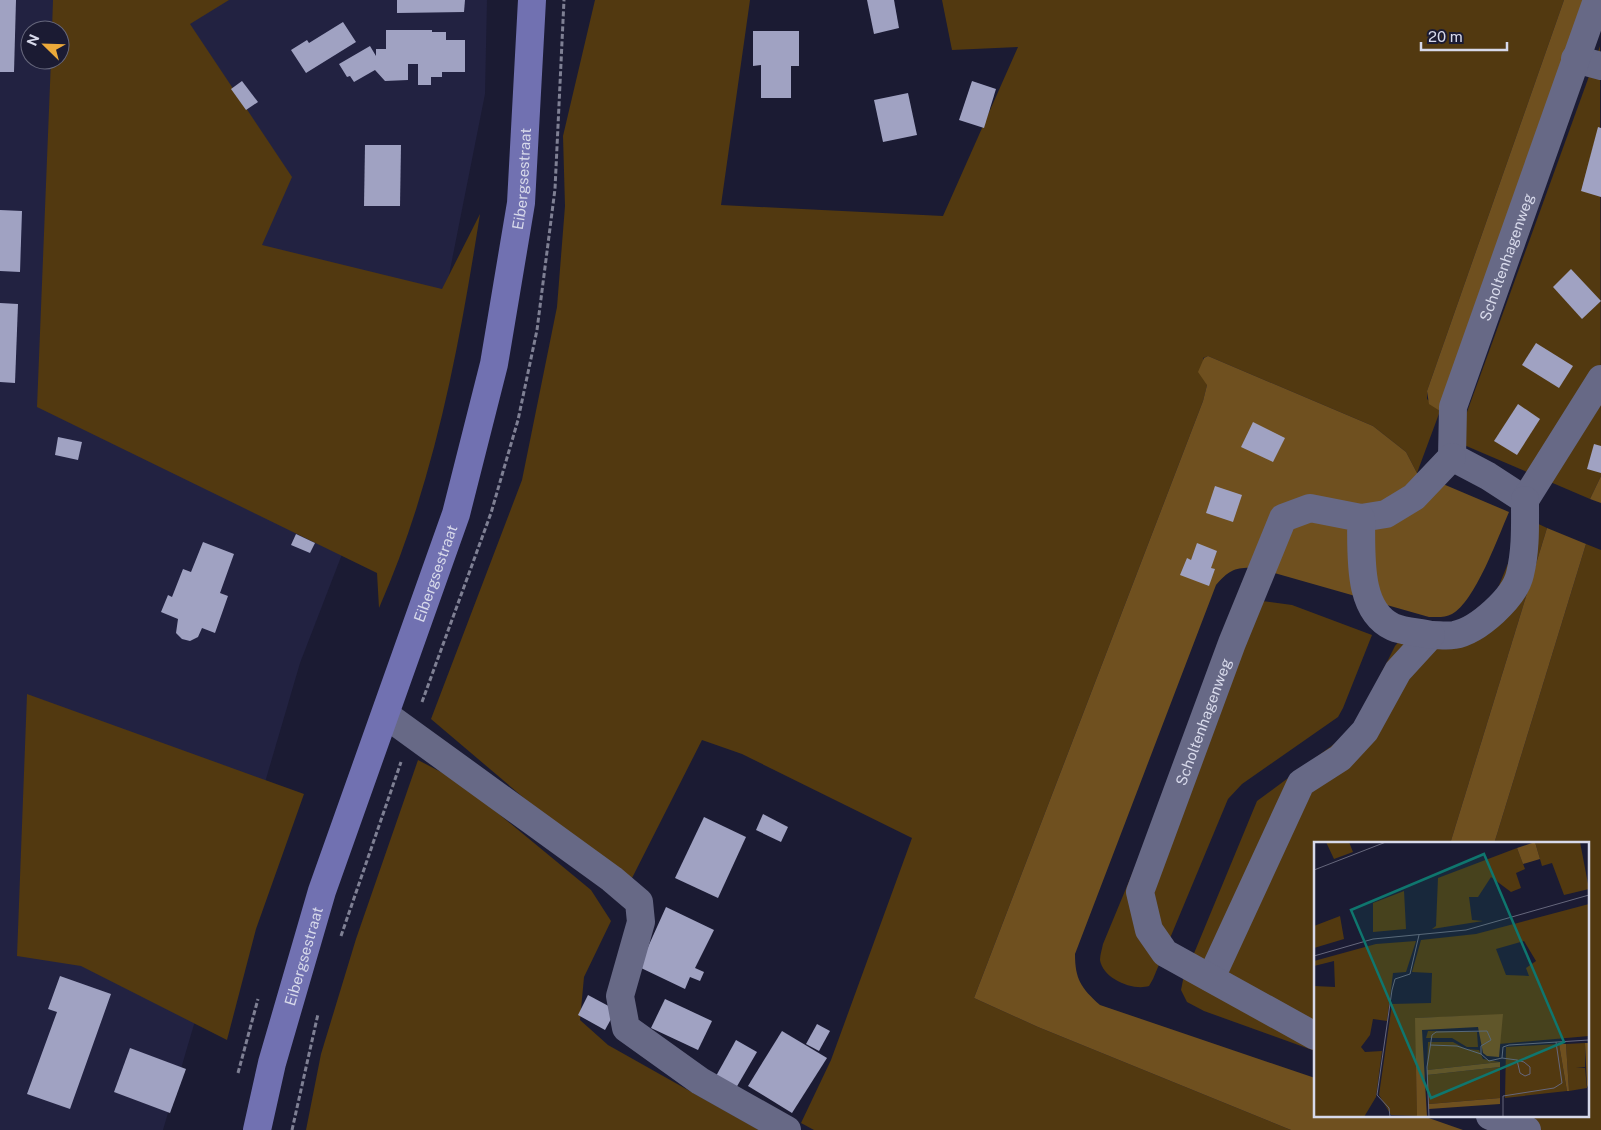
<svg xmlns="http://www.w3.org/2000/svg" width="1601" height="1130" viewBox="0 0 1601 1130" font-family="'Public Sans',sans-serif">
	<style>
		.built { fill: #222241; fill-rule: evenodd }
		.green { fill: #523910 }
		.forest { fill: #6f501f }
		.building { fill: #a0a2c2 }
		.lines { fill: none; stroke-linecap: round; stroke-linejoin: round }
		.path { stroke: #7f8094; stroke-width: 3; stroke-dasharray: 5 2.5; stroke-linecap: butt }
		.minor { stroke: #676986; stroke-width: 28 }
		.major { stroke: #7171b1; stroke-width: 28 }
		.labels { text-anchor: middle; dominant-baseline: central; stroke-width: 5; stroke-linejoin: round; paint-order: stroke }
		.street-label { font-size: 15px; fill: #d7d9ea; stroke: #1b1b33 }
		.inset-road { fill: none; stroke: #66677c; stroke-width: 1 }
		.view { fill: #0f766e; fill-opacity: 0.15; stroke: #0f766e; stroke-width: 2.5 }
		.inset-edge { fill: none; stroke: #d7d9ea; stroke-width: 2.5 }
	</style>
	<rect width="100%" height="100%" fill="#1b1b33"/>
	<path class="built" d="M 0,0 L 487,0 L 485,94 L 448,280 L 300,663 L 163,1130 L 0,1130 ZM 30,30 L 60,30 L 60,60 L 30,60 Z"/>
	<g class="green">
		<path d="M 53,0 L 229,0 L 190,24 L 292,177 L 262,245 L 442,289 L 480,214 C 459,348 434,483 379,608 L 377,573 L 37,407 L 51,60 L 60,60 L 60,30 L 52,30 Z"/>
		<polygon points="595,0 750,0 721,205 943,216 1018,47 952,50 942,0 1564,0 1427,391 1427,399 1440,411 1417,473 1406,452 1373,426 1208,356 1203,358 1207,385 1203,401 974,998 1038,1027 1291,1130 814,1130 801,1123 831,1060 912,838 742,754 702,740 631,880 590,854 431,719 522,480 557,307 565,206 563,136"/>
		<polygon points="1600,46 1601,476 1590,499 1464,445 1459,434"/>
		<polygon points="1530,520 1547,528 1450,844 1315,844 1315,1051 1204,1011 1187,1002 1181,990 1183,980 1257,801 1353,730 1395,646 1400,640 1450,645 1493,600 1525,522"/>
		<polygon points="1586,544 1601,550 1601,1130 1535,1130 1497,1116 1587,1116 1587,844 1494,844"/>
		<path d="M 1262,601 L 1292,605 L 1372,635 L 1343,708 L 1338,717 L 1242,784 L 1228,799 L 1153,979 L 1149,986 C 1133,991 1103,979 1100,960 C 1100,955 1102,949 1103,944 L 1178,763 Z"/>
		<polygon points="27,694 304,794 256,929 227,1040 81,966 17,956"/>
		<polygon points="418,760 460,782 591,890 611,921 584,977 580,1020 608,1045 759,1130 306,1130 321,1054 356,939"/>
	</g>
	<g class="forest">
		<polygon points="1564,0 1590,0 1440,411 1429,404 1427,391"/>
		<path d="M 1208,356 L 1373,426 L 1406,452 L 1417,473 L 1509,512 C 1498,537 1475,602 1452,614 C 1445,618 1437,617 1429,617 L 1257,568 C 1236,567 1230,569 1216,585 L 1075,954 C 1075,979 1081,988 1100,1005 L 1315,1078 L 1315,1116 L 1423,1116 L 1463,1130 L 1291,1130 L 1038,1027 L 974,998 L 1203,401 L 1207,385 L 1198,372 L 1204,358 Z"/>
		<polygon points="1601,476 1601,503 1590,499"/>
		<polygon points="1547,528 1586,544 1494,844 1450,844"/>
	</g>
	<g class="building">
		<polygon points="0,0 16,0 14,72 0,72"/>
		<polygon points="397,0 465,0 464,12 397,13"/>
		<polygon points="867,0 894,0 899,28 874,34"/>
		<polygon points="343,22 356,42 306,73 291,50 307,40 309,43"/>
		<polygon points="386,30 432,30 432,32 446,32 446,40 465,40 465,72 442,72 442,77 431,77 431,85 418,85 418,64 408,64 408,80 385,81 375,70 354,82 350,76 347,77 339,64 370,46 376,56 376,49 386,49"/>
		<polygon points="753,31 799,31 799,66 791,66 791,98 761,98 761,65 753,66"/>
		<polygon points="242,81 258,102 246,110 231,89"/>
		<polygon points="972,81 996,89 984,128 959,120"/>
		<polygon points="908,93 917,135 883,142 874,100"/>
		<polygon points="1598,127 1601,128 1601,197 1581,191"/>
		<polygon points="365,145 401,145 400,206 364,206"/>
		<polygon points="0,210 22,211 20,272 0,271"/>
		<polygon points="1571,269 1601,301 1582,319 1553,287"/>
		<polygon points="0,303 18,304 15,383 0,382"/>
		<polygon points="1536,343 1573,366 1559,388 1522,365"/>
		<polygon points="1518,404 1540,419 1517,455 1494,441"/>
		<polygon points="1253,422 1285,438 1273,462 1241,447"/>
		<polygon points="58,437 82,442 78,460 55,455"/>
		<polygon points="1594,444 1601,446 1601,473 1587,469"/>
		<polygon points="1215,486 1242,495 1233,522 1206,513"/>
		<polygon points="296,534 315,543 310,553 291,545"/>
		<polygon points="203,542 234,554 220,593 228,596 215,633 202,628 198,637 190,641 182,639 176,633 178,619 161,612 168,595 172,597 183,569 191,572"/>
		<polygon points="1197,543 1217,551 1211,568 1215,569 1209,586 1180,575 1187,558 1191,560"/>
		<polygon points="763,814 788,827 781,842 756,830"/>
		<polygon points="704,817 746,837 718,898 675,878"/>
		<polygon points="666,907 714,930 695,968 704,972 700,981 690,977 685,989 639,967"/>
		<polygon points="60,976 111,994 70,1109 27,1094 57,1012 48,1009"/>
		<polygon points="588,995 616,1010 605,1030 578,1015"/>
		<polygon points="665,999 712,1021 698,1050 651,1028"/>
		<polygon points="817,1024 830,1031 819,1051 806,1044"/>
		<polygon points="782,1031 827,1058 792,1113 748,1086"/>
		<polygon points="736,1040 757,1052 736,1088 716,1076"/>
		<polygon points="130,1048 186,1069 170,1113 114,1092"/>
	</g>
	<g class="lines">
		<g class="path">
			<polyline points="422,702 491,513 518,420 537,330 555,189 564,0"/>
			<polyline points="341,936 401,762"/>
			<polyline points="238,1073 258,999"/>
			<polyline points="292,1130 318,1014"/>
		</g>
		<g class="minor">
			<polyline points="1575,59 1601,66"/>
			<path id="s1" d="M 1525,500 L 1488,476 L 1452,457 L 1453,407 L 1597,0"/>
			<polyline points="1525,500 1601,379"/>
			<polyline points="1361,518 1386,514 1414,497 1452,457"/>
			<polyline points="386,715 612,879 639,902 641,922 620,996 626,1028 700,1081 787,1130"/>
			<path d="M 1211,978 L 1301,783 L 1340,758 L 1365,731 L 1398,671 L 1431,635 C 1439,635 1447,636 1454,635 C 1478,631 1515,597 1520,574 C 1526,550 1525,525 1525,500"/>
			<path id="s2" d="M 1315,1036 L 1165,953 L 1149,930 L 1140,892 L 1232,643 L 1283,518 L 1310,508 L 1361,518 C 1362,552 1356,610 1393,627 C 1404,632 1419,632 1431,635"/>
			<polyline points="1490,1116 1527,1130"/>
		</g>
		<path class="major" id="s3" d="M 257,1130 L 272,1063 L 322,891 L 456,514 L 494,364 L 521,203 L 532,0"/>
	</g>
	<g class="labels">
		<g class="street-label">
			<text stroke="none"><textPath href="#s3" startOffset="990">Eibergsestraat</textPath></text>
			<text stroke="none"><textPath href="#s1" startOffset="294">Scholtenhagenweg</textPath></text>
			<text stroke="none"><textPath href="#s3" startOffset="585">Eibergsestraat</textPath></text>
			<text stroke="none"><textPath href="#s2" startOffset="420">Scholtenhagenweg</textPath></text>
			<text stroke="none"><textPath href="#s3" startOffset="180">Eibergsestraat</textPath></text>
		</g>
	</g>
	<g transform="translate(1314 842)">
		<rect width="275" height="275" fill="#1b1b33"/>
		<path d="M 12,0 L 35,0 L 39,10 L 20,17 ZM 221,0 L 266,0 L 275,47 L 250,53 L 238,21 L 228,24 ZM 203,6 L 211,27 L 202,31 L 207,46 L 197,50 L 177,35 L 164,55 L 155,55 L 158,78 L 169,79 L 118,87 L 122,84 L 124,36 ZM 90,49 L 92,87 L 59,90 L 59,61 ZM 275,62 L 275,194 L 185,202 L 185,173 L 102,176 L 103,274 L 77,273 L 65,253 L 78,162 L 117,161 L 118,131 L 98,130 L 107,98 L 162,92 ZM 210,99 L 222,119 L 212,126 L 215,134 L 192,133 L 182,107 ZM 26,74 L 30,97 L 0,106 L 0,84 ZM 102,99 L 92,130 L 79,131 L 73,179 L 59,177 L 56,193 L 47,205 L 51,210 L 68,209 L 62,255 L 50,275 L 0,275 L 0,144 L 21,145 L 20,119 L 0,124 L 0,119 L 62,102 ZM 114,189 L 163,190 L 164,205 L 153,205 L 138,196 L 112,196 ZM 114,200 L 139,200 L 152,207 L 165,208 L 169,217 L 186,220 L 113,228 ZM 271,201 L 271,225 L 262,226 L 271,226 L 273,246 L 255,249 L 252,202 ZM 245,202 L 253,249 L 191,256 L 192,205 ZM 186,225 L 186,256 L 115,262 L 113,233 Z" fill="#523910" fill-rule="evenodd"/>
		<path d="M 221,0 L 226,17 L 209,22 L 203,6 ZM 189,172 L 185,215 L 173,214 L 169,211 L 164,185 L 108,188 L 113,275 L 103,275 L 101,176 ZM 271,201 L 275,201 L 275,248 L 273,243 ZM 245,202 L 252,202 L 255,249 L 253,249 ZM 186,220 L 186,225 L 113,233 L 113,228 ZM 186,256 L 186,262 L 115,267 L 115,262 Z" fill="#6f501f"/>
		<path class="inset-road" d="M 0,28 L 72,0M 0,114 L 59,97 L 152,88 L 275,53M 116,203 L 143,204 L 167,212 L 175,219 L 188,216 L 203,218 L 210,220 L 216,225 L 216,232 L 211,234 L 206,231 L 203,218M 188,216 L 189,205 L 195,203 L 275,198M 76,275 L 75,266 L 63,253 L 78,148 L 81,137 L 96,132 L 105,93M 115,275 L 113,225 L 118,193 L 122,190 L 173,189 L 177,198 L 167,204 L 167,212M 189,275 L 189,254 L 240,246 L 248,241 L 242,200"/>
		<path class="view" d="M 170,12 L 250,200 L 117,256 L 37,68 Z"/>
		<rect width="275" height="275" class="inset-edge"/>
	</g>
	<g transform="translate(45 45) rotate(293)"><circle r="24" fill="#1b1b33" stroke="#66677c"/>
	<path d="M0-4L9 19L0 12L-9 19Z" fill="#eca93a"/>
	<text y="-8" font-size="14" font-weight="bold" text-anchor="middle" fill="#d7d9ea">N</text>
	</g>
	<path d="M1421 42v8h86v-8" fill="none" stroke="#d7d9ea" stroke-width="2.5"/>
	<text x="1428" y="42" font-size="15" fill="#d7d9ea" stroke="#1b1b33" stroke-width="4" paint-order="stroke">20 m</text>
</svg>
